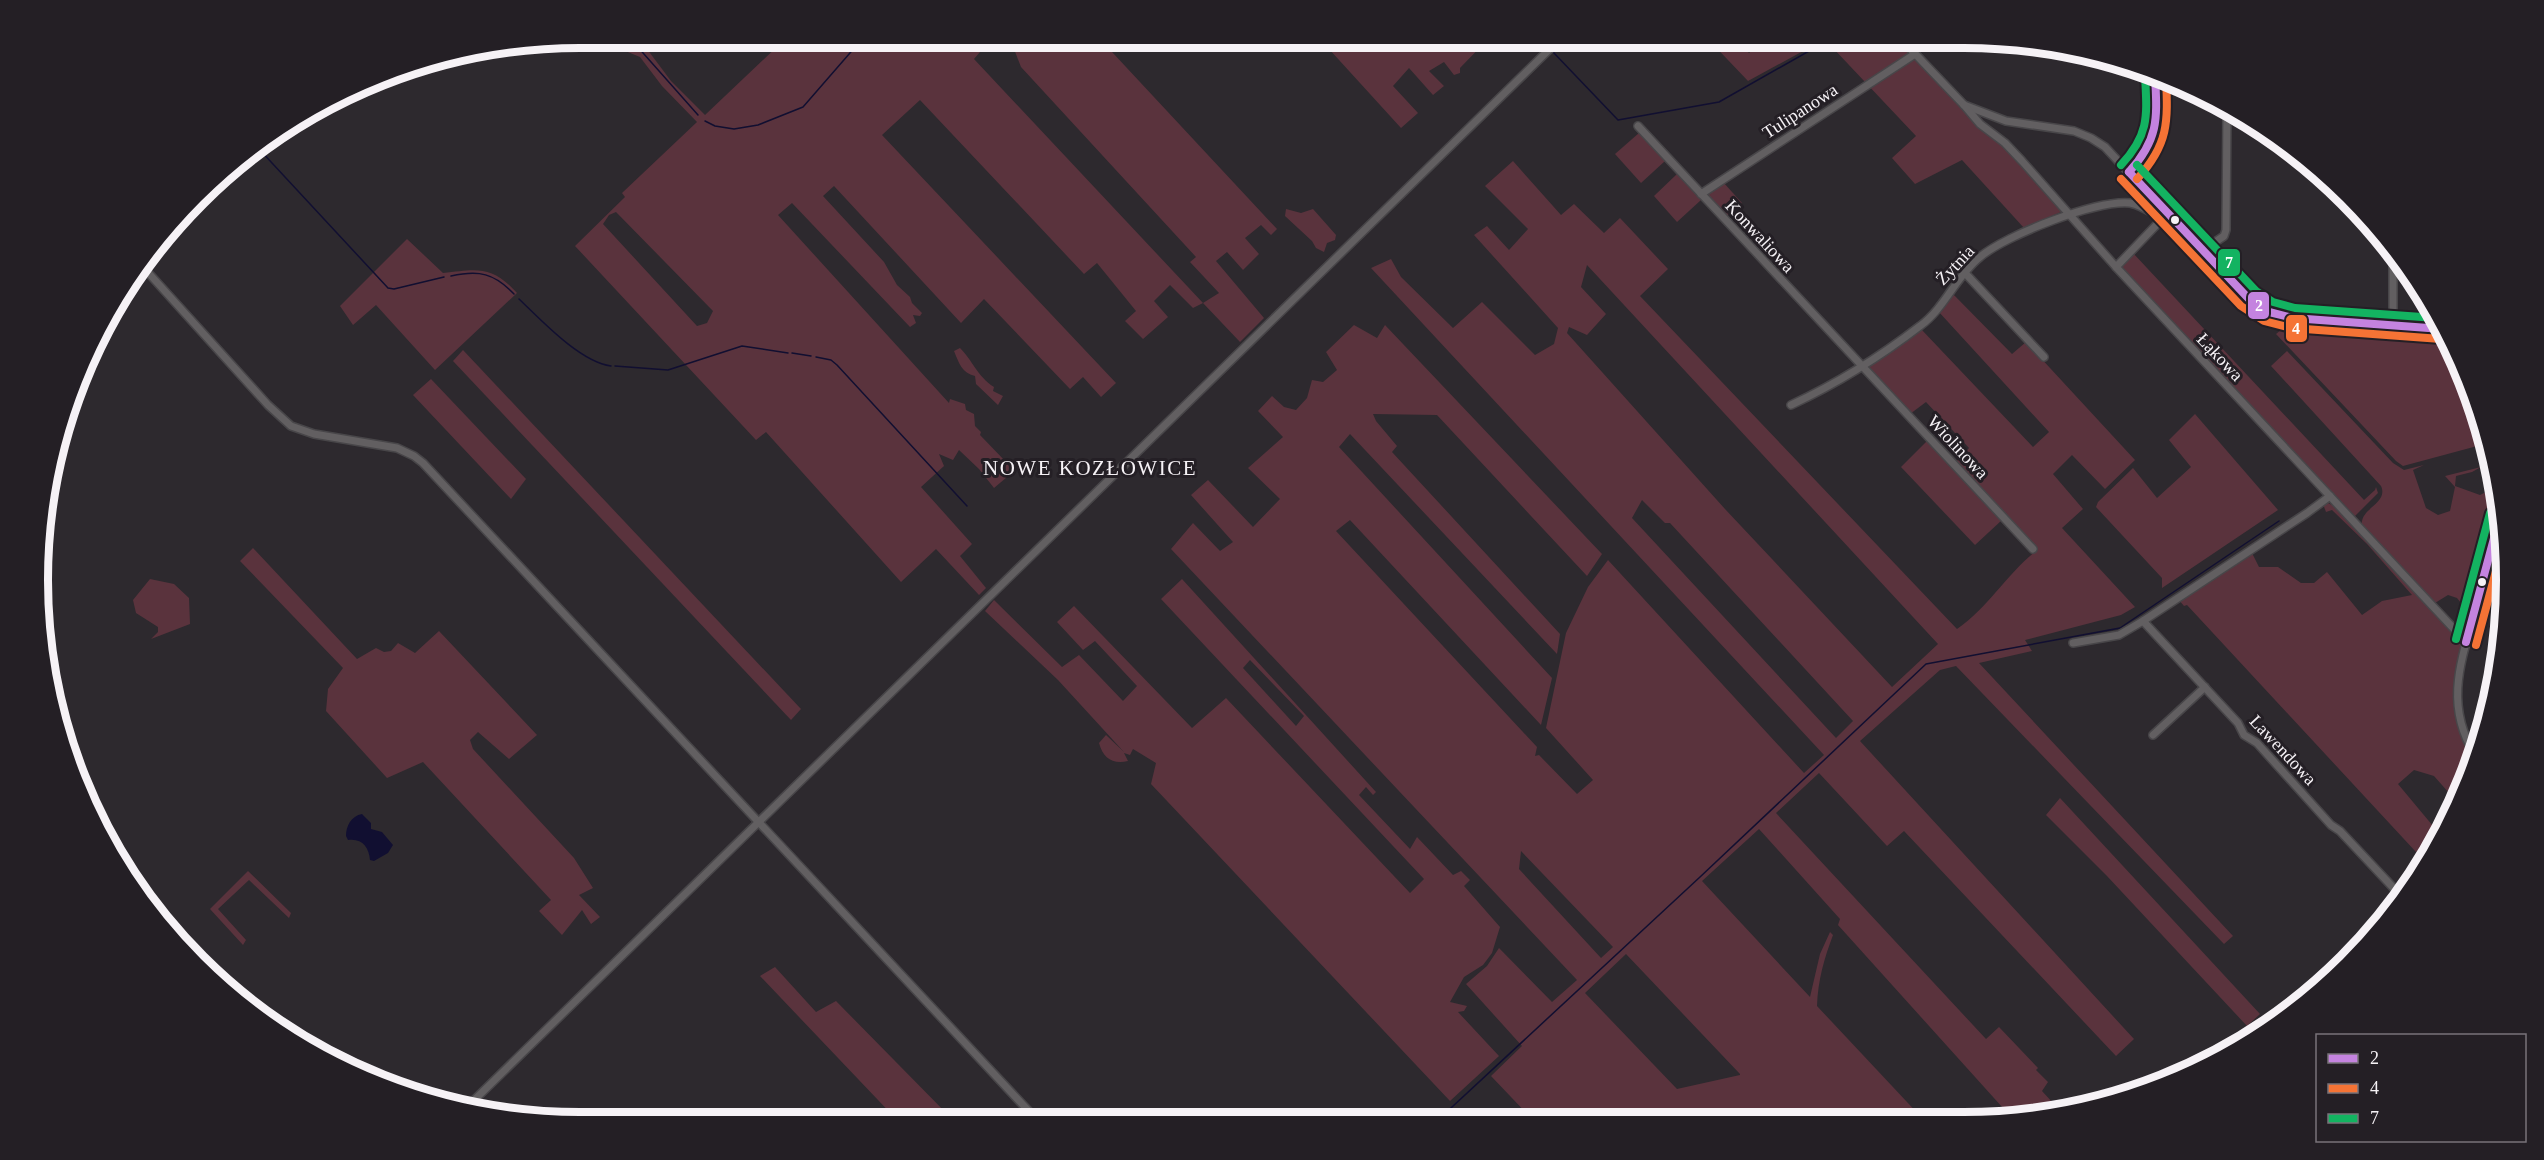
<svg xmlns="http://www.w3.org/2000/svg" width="2544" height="1160" viewBox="0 0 2544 1160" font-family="Georgia,serif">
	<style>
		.green { fill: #5a333d; fill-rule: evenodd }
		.water { fill: #110f31 }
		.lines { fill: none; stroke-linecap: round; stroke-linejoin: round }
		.stream { stroke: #110f31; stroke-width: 1.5 }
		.minor-casing { stroke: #484649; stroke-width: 10 }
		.minor { stroke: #625f61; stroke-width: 7 }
		.bus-1-casing { stroke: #241f25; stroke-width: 12 }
		.bus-2-casing { stroke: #241f25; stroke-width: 12 }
		.bus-3-casing { stroke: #241f25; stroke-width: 12 }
		.bus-1 { stroke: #c483df; stroke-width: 8 }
		.bus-2 { stroke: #f57335; stroke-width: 8 }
		.bus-3 { stroke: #13b361; stroke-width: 8 }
		.bus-dot { fill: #f6f2f6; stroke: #241f25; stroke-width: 2 }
		.labels { text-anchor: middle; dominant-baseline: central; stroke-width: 6; stroke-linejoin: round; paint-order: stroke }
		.street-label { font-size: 18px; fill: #f6f2f6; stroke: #241f25 }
		.quarter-label { font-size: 21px; letter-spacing: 1.5px; fill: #f6f2f6; stroke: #241f25 }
		.rim { fill: none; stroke: #f6f2f6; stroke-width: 8 }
		.line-badge { stroke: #241f25; stroke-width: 2 }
		.badge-label { font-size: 16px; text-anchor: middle; font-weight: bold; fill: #fff }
	</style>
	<rect width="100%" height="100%" fill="#2d292e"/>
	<g class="green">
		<path d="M 580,38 L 641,41 L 671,81 L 705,115 L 782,42 L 783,38 L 979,38 L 986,45 L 974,59 L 1203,303 L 1219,293 L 1190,262 L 1196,257 L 1021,67 L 1014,49 L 1004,38 L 1099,38 L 1277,229 L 1271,235 L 1261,225 L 1245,238 L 1259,254 L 1243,270 L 1227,252 L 1216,261 L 1264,318 L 1240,342 L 1203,303 L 1193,308 L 1170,285 L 1154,301 L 1168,317 L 1143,339 L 1125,321 L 1136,311 L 1097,263 L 1084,274 L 920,100 L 882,135 L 1116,383 L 1101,397 L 1083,377 L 1070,389 L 984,299 L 961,323 L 834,186 L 823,196 L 884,262 L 897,285 L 910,297 L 912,303 L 922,313 L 920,316 L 913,315 L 916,323 L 910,327 L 792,203 L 778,215 L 949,403 L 950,399 L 965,404 L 966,410 L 974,414 L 975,426 L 981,432 L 980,435 L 1007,463 L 1013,472 L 994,488 L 979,469 L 959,450 L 953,460 L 939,454 L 944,466 L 921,487 L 972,544 L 960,556 L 986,588 L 979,595 L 936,549 L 901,582 L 766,432 L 756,440 L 575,246 L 625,197 L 622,193 L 697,122 L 662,86 L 640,57 L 618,48 L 584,44 L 583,38 ZM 616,212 L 713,311 L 707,323 L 697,326 L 603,224 L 609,215 Z"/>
		<polygon points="1319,38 1489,38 1460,68 1460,73 1454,75 1444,62 1429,71 1444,86 1433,95 1409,68 1393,86 1418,113 1401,128"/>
		<polygon points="1707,38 1735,38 1749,53 1765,38 1827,38 1748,81"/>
		<polygon points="1849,38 1897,38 1977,125 2005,146 2060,206 2061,212 2024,228 1962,160 1915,184 1892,158 1916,136 1832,47"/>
		<polygon points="1639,133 1665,161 1641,183 1615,154"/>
		<path d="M 1513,161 L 1561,215 L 1574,204 L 1604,233 L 1620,218 L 1668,269 L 1640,296 L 1957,629 C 1988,608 2007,574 2036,551 L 1954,464 L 1969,448 L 1926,402 L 1910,414 L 1867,365 L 1921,329 L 2033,447 L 2049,432 L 1938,311 L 1952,293 L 2012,354 L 2026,342 L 2135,460 L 2105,489 L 2072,455 L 2053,474 L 2083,509 L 2062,528 L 2135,607 L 2121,615 L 2025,640 L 2032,651 L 1979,663 L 2233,936 L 2224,944 L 1956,666 L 1940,670 L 1860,741 L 2134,1039 L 2116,1056 L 1904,831 L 1887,846 L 1819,773 L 1776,813 L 1986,1039 L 1999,1027 L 2038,1068 L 2036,1070 L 2048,1082 L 2042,1091 L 2053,1103 L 2058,1102 C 2042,1120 2035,1118 2012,1118 L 1838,925 L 1840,919 L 1759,829 L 1702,881 L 1810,997 L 1820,954 L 1830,932 L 1833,935 C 1824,959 1818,980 1817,1006 L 1922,1118 L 1532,1119 L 1491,1076 L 1522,1046 L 1466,984 L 1487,966 L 1499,948 L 1552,1002 L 1577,980 L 1171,549 L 1193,523 L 1220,551 L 1233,542 L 1191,495 L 1208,480 L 1253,527 L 1280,499 L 1248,468 L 1283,437 L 1258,411 L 1272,396 L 1284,407 L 1296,410 L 1307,398 L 1312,380 L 1323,382 L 1337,370 L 1326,352 L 1354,325 L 1377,338 L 1385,325 L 1602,554 L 1587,576 L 1437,415 L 1373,414 L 1376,421 L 1397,446 L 1392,452 L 1560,634 L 1557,654 L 1350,434 L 1339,447 L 1552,678 L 1541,725 L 1350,520 L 1336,531 L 1537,747 L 1535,756 L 1539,755 L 1577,794 L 1593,780 L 1546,728 L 1566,633 L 1588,587 L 1608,560 L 1804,773 L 1824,755 L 1371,268 L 1391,259 L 1401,277 L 1453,328 L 1482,302 L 1535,355 L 1554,344 L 1558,328 L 1474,235 L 1487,226 L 1509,250 L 1528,229 L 1485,186 ZM 1587,265 L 1938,644 L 1892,687 L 1725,509 L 1567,333 L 1569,327 L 1587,335 L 1606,314 L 1581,287 ZM 1642,500 L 1665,523 L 1670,523 L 1853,721 L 1836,738 L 1632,518 ZM 1521,851 L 1613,947 L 1601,958 L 1519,869 ZM 1626,954 L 1740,1074 L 1740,1075 L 1677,1089 L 1585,993 Z"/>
		<polygon points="1677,174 1701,200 1677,222 1654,196"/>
		<polygon points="1723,182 1742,203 1726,217 1707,197 1707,194"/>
		<polygon points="1286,209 1301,213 1313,209 1336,235 1335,240 1327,243 1324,252 1316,248 1312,241 1285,216"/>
		<path d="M 407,239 L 443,273 C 477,269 492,265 517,293 L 435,370 L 376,305 L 353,325 L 340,306 Z"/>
		<polygon points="2133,253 2364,500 2375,490 2376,487 2378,493 2355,516 2122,273 2122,267"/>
		<polygon points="2318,322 2319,328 2323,328 2318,329 2318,333 2450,343 2465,372 2488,447 2482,448 2481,445 2403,466 2396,461 2276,334 2282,329 2316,333"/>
		<path d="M 960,348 C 973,361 977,376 994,387 L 993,391 L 1003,396 L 998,405 L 976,384 L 975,376 C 962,373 959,363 954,351 Z"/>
		<polygon points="463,350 801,709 791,720 453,361"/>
		<path d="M 2287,351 L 2393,463 L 2404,470 L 2424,465 L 2413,470 L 2426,508 L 2438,515 L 2450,511 L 2455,487 L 2445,476 L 2481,467 L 2472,472 L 2456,476 L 2455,486 L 2480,495 L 2490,490 L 2496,476 L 2499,507 L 2484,564 L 2474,586 L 2469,613 L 2457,598 L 2448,595 L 2435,603 L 2362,526 C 2359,508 2389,504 2381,486 L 2271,366 Z"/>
		<polygon points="431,379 526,479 511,499 413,395"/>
		<polygon points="2195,414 2278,510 2162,588 2162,578 2096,507 2098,502 2133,468 2157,498 2191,467 2169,440"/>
		<polygon points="1928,440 2002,520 1975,545 1901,467"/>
		<path d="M 2328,503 L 2336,507 L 2454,632 L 2462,647 C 2451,691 2451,719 2474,760 L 2465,787 L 2457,802 L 2434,776 L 2414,770 L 2398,784 L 2438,832 L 2416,852 L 2187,605 L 2184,606 L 2178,599 L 2252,553 L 2259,567 L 2278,567 L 2301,583 L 2314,583 L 2327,572 L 2362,615 L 2382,601 L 2412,595 L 2367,544 L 2332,510 L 2326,512 L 2323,504 Z"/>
		<polygon points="253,548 357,659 376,648 384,652 391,651 398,643 415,653 439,631 537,735 509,759 478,732 470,740 473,749 574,858 593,888 579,895 600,917 591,924 582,910 562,935 539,911 551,900 423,762 387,778 326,711 328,689 343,668 240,561"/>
		<polygon points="150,579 174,584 189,598 190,624 151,639 158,632 158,627 136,613 133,600"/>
		<path d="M 1182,579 L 1376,792 L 1373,795 L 1366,787 L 1359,795 L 1410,849 L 1417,837 L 1453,875 L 1461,871 L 1470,880 L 1464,886 L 1500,927 L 1492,953 L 1483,965 L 1464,977 L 1450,1002 L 1467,1006 L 1464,1011 L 1458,1012 L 1499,1056 L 1450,1101 L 1151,784 L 1156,763 L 1133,749 L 1130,755 L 1124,753 L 1128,761 C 1113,765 1103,758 1099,743 L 1106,735 L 1124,752 L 1058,680 L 985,611 L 994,600 L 1062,667 L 1079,655 L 1123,701 L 1137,686 L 1095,641 L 1083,650 L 1057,622 L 1074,606 L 1192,728 L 1226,698 L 1410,893 L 1424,879 L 1161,599 ZM 1250,660 L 1304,716 L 1296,726 L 1243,668 Z"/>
		<polygon points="2060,798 2260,1014 2247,1026 2107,876 2046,815"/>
		<polygon points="248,871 291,913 289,918 249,880 218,909 246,940 243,945 210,909"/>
		<polygon points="775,967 816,1012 836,1001 954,1121 898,1121 760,976"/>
	</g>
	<path class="water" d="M 362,814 L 371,823 L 371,829 L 382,832 L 393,845 L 388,853 L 374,861 L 370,860 C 369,847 362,838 348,840 L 346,836 C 346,826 351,816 362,814 Z"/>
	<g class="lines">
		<g class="stream">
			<polyline points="586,38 636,45 698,115"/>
			<polyline points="1540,38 1547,45"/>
			<polyline points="1553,52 1618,120 1719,102 1832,38"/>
			<polyline points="705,121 715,126 734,129 758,125 803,107 863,38"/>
			<polyline points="259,149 388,288 394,289 444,277"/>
			<path d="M 451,276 C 479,270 494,273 514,294"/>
			<path d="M 519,299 C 541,320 580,362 611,366"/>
			<polyline points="792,353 811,356"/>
			<polyline points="816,357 831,360 837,365 967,506"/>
			<polyline points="615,366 668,370 742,346 788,353"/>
			<polyline points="1438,1120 1700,877 1926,664 2120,628 2279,521"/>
		</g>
		<defs>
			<g id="minor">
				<path d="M 1900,38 L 1964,105 L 2006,121 L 2074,131 L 2091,138 L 2105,147 L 2235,286 C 2253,303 2269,313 2293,318 L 2442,329"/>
				<polyline points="1964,105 1980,124 2005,143 2022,161 2116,267 2455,630"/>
				<polyline points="1638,126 2033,549"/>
				<path d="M 2129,172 C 2164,137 2157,120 2155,74"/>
				<polyline points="1701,194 1915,54"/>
				<polyline points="2202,251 2224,236 2226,230 2227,108"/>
				<polyline points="2393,252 2393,325"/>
				<polyline points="2116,267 2164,217"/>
				<polyline points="144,268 268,405 291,426 314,434 397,448 414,456 423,463 1038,1121"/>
				<polyline points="1965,273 2044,357"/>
				<path d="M 1791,405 C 1836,384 1881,356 1920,326 C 1945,308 1956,276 1980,257 C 2006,235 2096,200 2130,203 C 2142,205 2152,213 2162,219"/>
				<polyline points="2489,557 2505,561"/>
				<polyline points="2143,621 2238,723 2244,735 2257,743 2331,825 2340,831 2402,897"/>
				<polyline points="2073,643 2119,635 2143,621 2307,513 2330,496"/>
				<polyline points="2153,735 2205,687"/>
				<path d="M 2475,755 C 2443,703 2462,658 2477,605 C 2485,575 2492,545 2500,516"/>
				<polyline points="465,1109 1561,38"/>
			</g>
		</defs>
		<use href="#minor" class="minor-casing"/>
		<use href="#minor" class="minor"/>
		<defs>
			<g id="bus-1">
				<polyline points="2129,172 2249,299 2269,312 2293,318 2442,329"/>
				<path d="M 2129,172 C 2160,138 2157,117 2155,74"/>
				<polyline points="2466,642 2500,516"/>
			</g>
			<g id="bus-2">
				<polyline points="2121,179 2241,306 2264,321 2291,328 2441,339"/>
				<path d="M 2137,179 C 2169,144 2168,122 2166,77"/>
				<polyline points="2476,645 2503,545"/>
			</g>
			<g id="bus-3">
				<path d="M 2121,165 C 2150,134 2147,115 2145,75"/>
				<polyline points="2137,165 2256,291 2273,302 2295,308 2436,318"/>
				<polyline points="2456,639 2490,513"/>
			</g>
		</defs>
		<use href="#bus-1" class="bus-1-casing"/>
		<use href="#bus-2" class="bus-2-casing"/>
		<use href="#bus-3" class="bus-3-casing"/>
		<use href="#bus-1" class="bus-1"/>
		<use href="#bus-2" class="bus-2"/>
		<use href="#bus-3" class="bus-3"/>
	</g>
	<g class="bus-dot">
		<circle cx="2175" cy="220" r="5"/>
		<circle cx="2482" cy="582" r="5"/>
	</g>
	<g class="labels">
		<g class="street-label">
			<text transform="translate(1800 111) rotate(-33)">Tulipanowa</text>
			<text transform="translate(1760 236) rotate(47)">Konwaliowa</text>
			<text transform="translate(1955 265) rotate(-47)">Żytnia</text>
			<text transform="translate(2220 357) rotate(47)">Łąkowa</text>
			<text transform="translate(1958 447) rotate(47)">Wiolinowa</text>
			<text transform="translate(2283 750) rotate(47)">Lawendowa</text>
		</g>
		<g class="quarter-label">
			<text x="1090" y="468">NOWE KOZŁOWICE</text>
		</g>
	</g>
	<path d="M0 0H2544V1160H0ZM580 48H1964A532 532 0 0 1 2496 580V580A532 532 0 0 1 1964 1112H580A532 532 0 0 1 48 580V580A532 532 0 0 1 580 48Z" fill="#241f25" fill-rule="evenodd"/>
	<path class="rim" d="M580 48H1964A532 532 0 0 1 2496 580V580A532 532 0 0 1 1964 1112H580A532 532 0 0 1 48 580V580A532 532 0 0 1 580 48Z"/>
	<g class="line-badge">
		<rect x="2217" y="248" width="24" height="29" rx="6" fill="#13b361"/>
		<rect x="2247" y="291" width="23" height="29" rx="6" fill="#c483df"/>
		<rect x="2285" y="314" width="23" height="29" rx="6" fill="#f57335"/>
	</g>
	<g class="badge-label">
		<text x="2229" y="268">7</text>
		<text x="2259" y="311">2</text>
		<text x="2296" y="334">4</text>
	</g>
	<rect x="2316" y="1034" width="210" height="108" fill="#241f25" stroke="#787379" stroke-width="1.5"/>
	<rect x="2328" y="1054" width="30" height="9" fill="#c483df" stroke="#787379" stroke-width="1.5"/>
	<text x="2370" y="1064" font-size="18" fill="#f6f2f6">2</text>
	<rect x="2328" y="1084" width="30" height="9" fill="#f57335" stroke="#787379" stroke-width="1.5"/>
	<text x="2370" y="1094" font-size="18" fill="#f6f2f6">4</text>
	<rect x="2328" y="1114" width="30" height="9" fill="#13b361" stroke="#787379" stroke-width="1.5"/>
	<text x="2370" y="1124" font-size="18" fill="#f6f2f6">7</text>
</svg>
